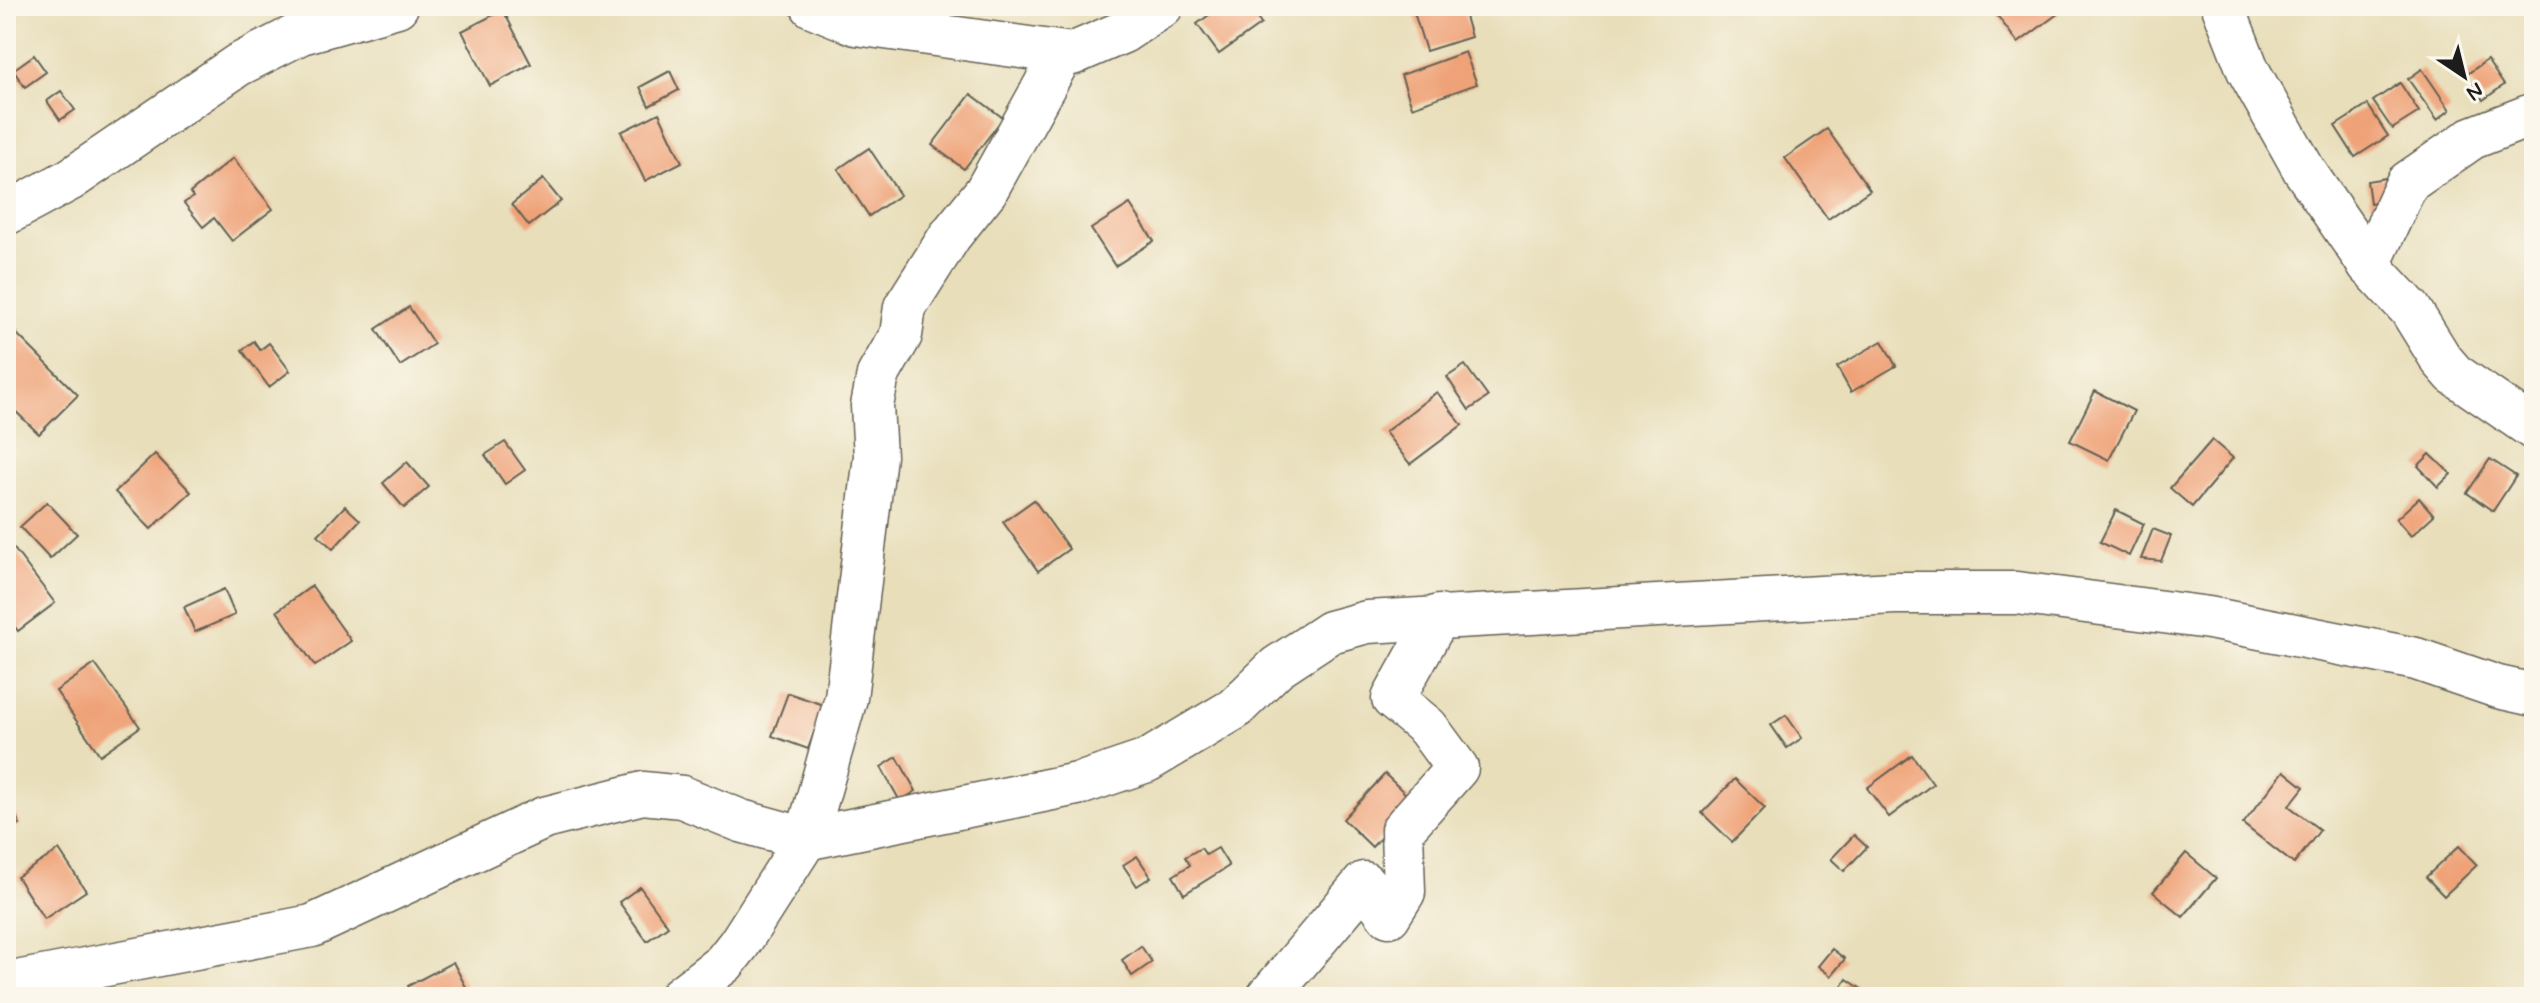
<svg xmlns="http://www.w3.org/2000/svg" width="2540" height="1003" viewBox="0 0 2540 1003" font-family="Mynerve,sans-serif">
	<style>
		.building { fill: #efa277 }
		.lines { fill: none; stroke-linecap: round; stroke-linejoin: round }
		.street-casing { stroke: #636053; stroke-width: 45 }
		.street { stroke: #fff; stroke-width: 42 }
	</style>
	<rect width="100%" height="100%" fill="#fbf7ec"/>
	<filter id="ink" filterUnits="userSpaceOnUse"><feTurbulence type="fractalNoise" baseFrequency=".0125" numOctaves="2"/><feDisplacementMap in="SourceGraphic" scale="16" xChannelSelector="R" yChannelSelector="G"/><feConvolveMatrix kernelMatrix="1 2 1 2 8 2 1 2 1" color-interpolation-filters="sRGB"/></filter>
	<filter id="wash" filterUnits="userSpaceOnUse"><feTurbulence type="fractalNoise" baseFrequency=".006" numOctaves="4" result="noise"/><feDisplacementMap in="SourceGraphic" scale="32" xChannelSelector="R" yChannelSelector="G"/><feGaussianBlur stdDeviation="1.8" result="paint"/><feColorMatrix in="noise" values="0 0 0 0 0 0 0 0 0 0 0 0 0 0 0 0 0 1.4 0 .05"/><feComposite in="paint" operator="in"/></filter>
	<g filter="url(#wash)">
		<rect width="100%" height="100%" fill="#e8deba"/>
		<g id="blocks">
			<g class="building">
				<polygon points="1221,6 1248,6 1261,24 1219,54 1197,24"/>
				<polygon points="1412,6 1462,6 1471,37 1426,51"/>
				<polygon points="1990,6 2055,6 2059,13 2018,43"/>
				<polygon points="503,10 531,64 490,86 462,31"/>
				<polygon points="1465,52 1477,84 1412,107 1401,75"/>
				<polygon points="34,55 46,72 25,87 13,70"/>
				<polygon points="2487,60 2504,85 2483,100 2466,75"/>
				<polygon points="2422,69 2450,110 2437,120 2408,79"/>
				<polygon points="670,71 679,90 649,106 640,87"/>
				<polygon points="2400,83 2419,112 2392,129 2373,101"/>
				<polygon points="61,91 75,110 60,120 47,101"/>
				<polygon points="971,94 1003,118 964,169 932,145"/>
				<polygon points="2368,105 2388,136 2355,157 2335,126"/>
				<polygon points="659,113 682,162 645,181 621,132"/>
				<polygon points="1827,129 1870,190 1828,219 1785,158"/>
				<polygon points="869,148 900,195 869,216 838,169"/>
				<polygon points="233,158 273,209 232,241 214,218 203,227 184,203 193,197 190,193"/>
				<polygon points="2392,177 2395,198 2370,203 2367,181"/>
				<polygon points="543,179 561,201 529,226 512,204"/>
				<polygon points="1130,204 1154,241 1115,266 1091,229"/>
				<polygon points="409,307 434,344 400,366 376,329"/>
				<polygon points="15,332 78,395 39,434 6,402 6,341"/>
				<polygon points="254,341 260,350 269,343 290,371 269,387 242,350"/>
				<polygon points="1882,341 1896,366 1851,392 1837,367"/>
				<polygon points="1465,365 1488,397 1469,410 1447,377"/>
				<polygon points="2095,391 2134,411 2109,460 2070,441"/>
				<polygon points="1437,392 1462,425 1410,464 1385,432"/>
				<polygon points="2212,440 2233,458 2192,507 2170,488"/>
				<polygon points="505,442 525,470 505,484 485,455"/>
				<polygon points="155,454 191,492 151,529 115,492"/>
				<polygon points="2430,454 2451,474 2438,487 2418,466"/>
				<polygon points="2490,459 2516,476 2493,511 2467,493"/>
				<polygon points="407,462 429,487 404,508 383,483"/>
				<polygon points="2419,498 2434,515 2411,536 2396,519"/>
				<polygon points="1034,500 1069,549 1038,571 1003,522"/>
				<polygon points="47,502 77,534 50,559 20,527"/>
				<polygon points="345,506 360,520 333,549 318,535"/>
				<polygon points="2116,510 2144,524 2129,556 2100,542"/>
				<polygon points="2153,529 2171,536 2161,561 2141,559"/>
				<polygon points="6,538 55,603 18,631 6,615"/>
				<polygon points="312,586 351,641 315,666 277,611"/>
				<polygon points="224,589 235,615 195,632 184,607"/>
				<polygon points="95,664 140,727 100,755 56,691"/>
				<polygon points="788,693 824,705 808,749 772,736"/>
				<polygon points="1786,715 1802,738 1787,748 1771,725"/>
				<polygon points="1912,755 1933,784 1889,817 1867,788"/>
				<polygon points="897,757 916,791 900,801 881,767"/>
				<polygon points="2284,771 2304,787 2289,806 2320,830 2294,864 2243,824"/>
				<polygon points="1385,774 1414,802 1372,847 1343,819"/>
				<polygon points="1735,779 1765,808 1732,842 1702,813"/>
				<polygon points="6,794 20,825 6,831"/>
				<polygon points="1854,835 1867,847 1844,871 1831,859"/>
				<polygon points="2459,846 2477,865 2444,896 2426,877"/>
				<polygon points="1201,848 1206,855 1218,848 1229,866 1184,894 1173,876 1190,865 1185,857"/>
				<polygon points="59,850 86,891 44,919 17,877"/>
				<polygon points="2186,853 2216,878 2183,917 2153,892"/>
				<polygon points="1137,856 1151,877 1137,886 1123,865"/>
				<polygon points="640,887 668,926 647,941 619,902"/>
				<polygon points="1141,946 1152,962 1132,976 1122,960"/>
				<polygon points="1832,949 1845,959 1831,976 1818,966"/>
				<polygon points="453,962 468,991 458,997 414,997 408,986"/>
				<polygon points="1847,979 1873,997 1836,996"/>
			</g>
		</g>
	</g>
	<g filter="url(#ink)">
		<use href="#blocks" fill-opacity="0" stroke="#636053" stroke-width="2"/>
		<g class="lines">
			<defs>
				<g id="street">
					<polyline points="812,6 856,24 1072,54 1123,32 1162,6"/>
					<polyline points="2223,6 2248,70 2304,170 2369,265 2410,309 2441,359 2454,374 2534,429"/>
					<polyline points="6,214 71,179 238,65 301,33 397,6"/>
					<polyline points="2369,265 2407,183 2472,138 2534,114"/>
					<polyline points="6,984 312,926 544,818 643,793 682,797 741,821 806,839 1082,783 1147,761 1234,709 1277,667 1330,632 1367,622 1894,593 2017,593 2209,618 2416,659 2498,687 2534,695"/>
					<polyline points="680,997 724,963 739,944 806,839 846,698 875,456 872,406 878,375 901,335 905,307 950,236 986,191 1062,54"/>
					<polyline points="1268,997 1364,883 1389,916 1404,892 1402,830 1457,768 1427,727 1393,699 1439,616"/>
				</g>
			</defs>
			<use href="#street" class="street-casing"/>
			<use href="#street" class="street"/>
		</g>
	</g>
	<rect width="2540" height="1003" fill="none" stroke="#fbf7ec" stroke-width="32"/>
	<g transform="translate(2464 76) rotate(145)" stroke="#fbf7ec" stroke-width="6" paint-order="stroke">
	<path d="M0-6L14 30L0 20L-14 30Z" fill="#1c1c1c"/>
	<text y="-12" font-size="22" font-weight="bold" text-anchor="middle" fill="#1c1c1c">N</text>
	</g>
</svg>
